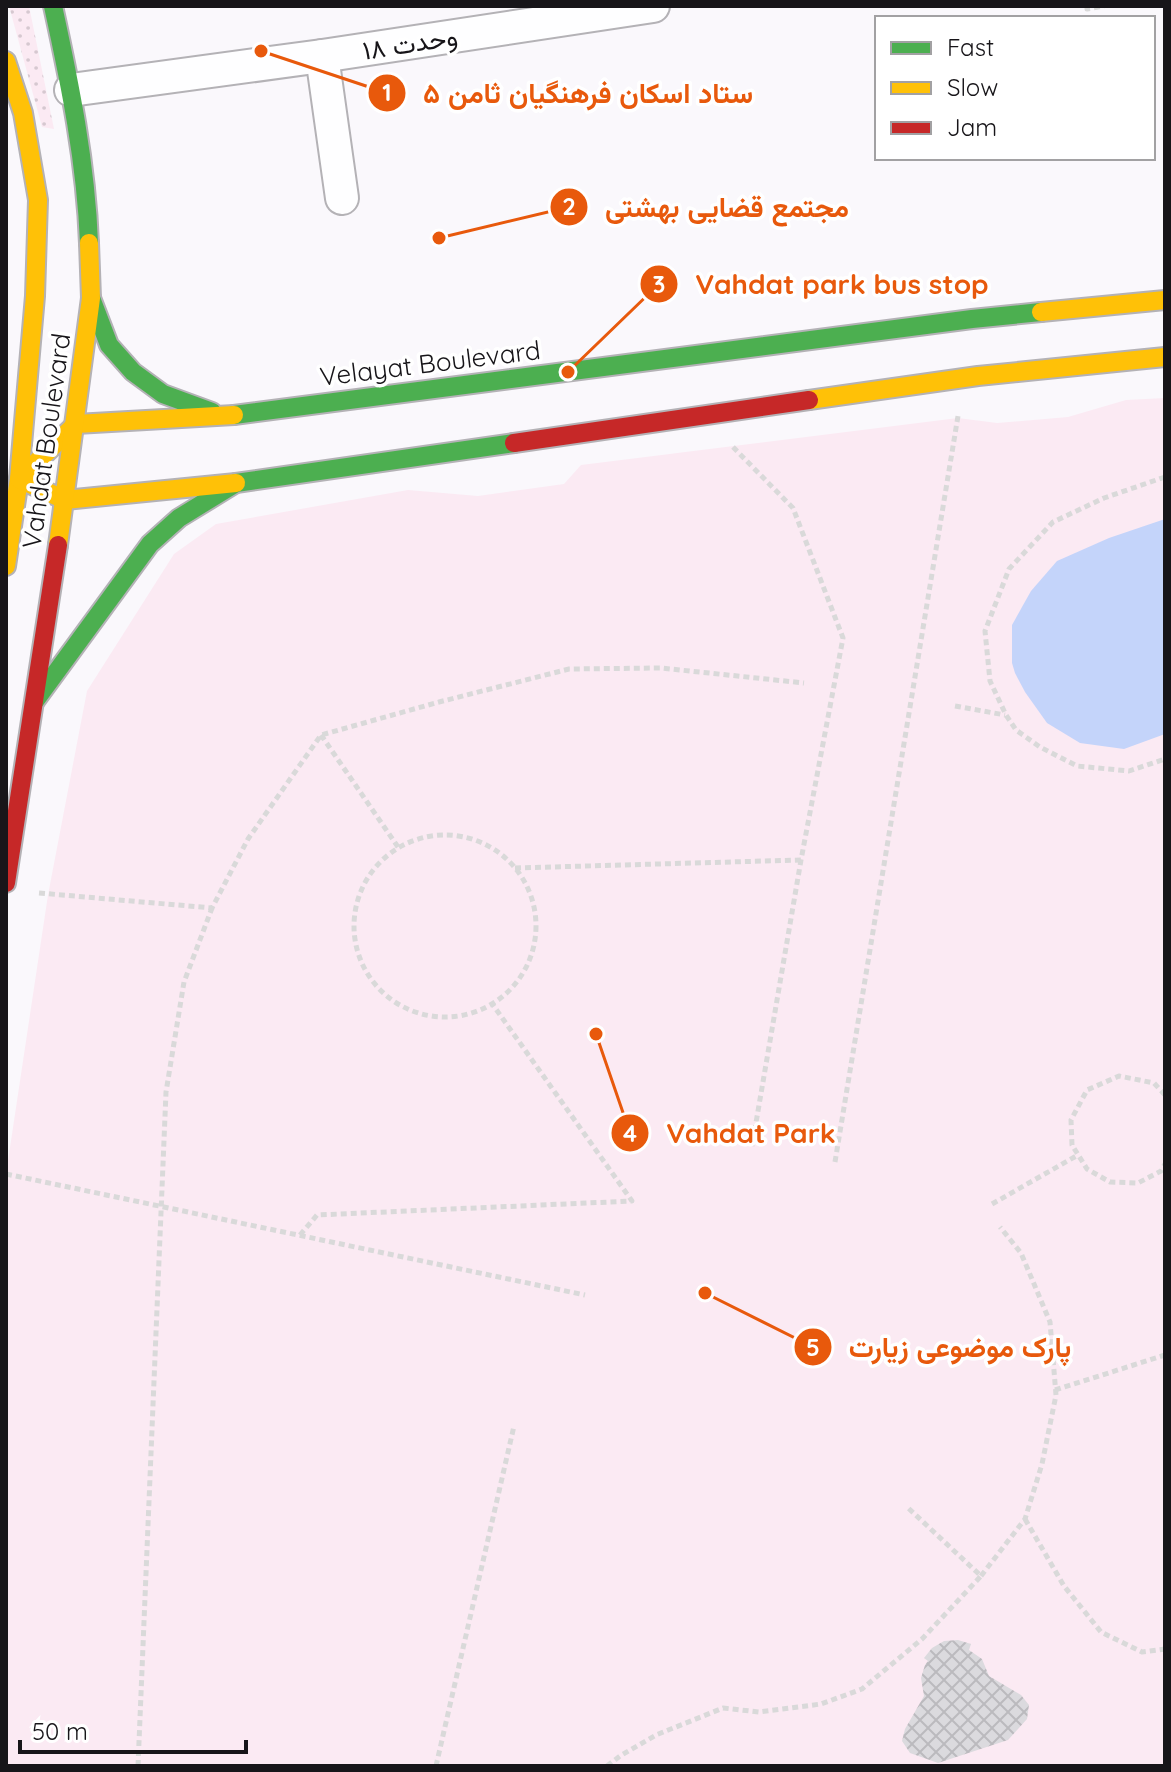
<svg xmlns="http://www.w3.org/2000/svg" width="1171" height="1772" viewBox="0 0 1171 1772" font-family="Quicksand,Vazirmatn,sans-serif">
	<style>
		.grass { fill: url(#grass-dots) }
		.green { fill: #fbeaf3 }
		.water { fill: #c4d4fa }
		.building { fill: url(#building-cross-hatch) }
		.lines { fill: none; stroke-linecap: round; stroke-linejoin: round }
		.street-casing { stroke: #b4b2b6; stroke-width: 36 }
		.fast-casing { stroke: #b4b2b6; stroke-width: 22 }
		.slow-casing { stroke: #b4b2b6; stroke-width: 22 }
		.jam-casing { stroke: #b4b2b6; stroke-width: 22 }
		.path { stroke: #d9d9d9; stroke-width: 5; stroke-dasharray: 6 4; stroke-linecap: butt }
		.street { stroke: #fefeff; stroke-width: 32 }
		.fast { stroke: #4caf50; stroke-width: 18 }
		.slow { stroke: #ffc107; stroke-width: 18 }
		.jam { stroke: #c62828; stroke-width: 18 }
		.labels { text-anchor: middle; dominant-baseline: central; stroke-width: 7; stroke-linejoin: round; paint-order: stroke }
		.street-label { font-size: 26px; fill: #171519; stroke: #fff }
		.leader { fill: none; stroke: #e8590c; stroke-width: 3 }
		.callout-dot { fill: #e8590c; stroke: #fff; stroke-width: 3 }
		.mark-label { font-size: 24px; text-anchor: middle; font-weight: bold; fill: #fff }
		.callout-label { font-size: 28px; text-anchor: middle; font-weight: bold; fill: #e8590c; stroke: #fff; stroke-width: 7; stroke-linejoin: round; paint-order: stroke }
	</style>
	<defs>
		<pattern id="grass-dots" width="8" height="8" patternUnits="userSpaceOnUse" patternTransform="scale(2)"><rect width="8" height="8" fill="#fbeaf3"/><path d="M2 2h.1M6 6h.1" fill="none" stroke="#d6c8d0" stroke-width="1.8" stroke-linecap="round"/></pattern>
		<pattern id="building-cross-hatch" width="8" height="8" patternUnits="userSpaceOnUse" patternTransform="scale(2)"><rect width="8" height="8" fill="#dbdade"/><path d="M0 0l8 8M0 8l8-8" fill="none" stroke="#bbbabe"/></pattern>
	</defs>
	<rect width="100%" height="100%" fill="#faf8fc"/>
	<polygon class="grass" points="9,6 29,6 54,129 42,127"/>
	<polygon class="green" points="1165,398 1165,1766 6,1766 6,1174 48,895 87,691 174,554 216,524 408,490 478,496 564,484 581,465 958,418 997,423 1068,417 1126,400"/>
	<polygon class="water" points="1165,519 1165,734 1124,749 1080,743 1047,723 1025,692 1015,673 1012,663 1012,625 1031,591 1057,561 1109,538"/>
	<polygon class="building" points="958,1640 971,1644 969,1650 982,1659 989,1676 1021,1695 1029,1705 1027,1719 1008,1740 938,1763 910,1753 902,1741 905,1729 924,1696 921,1678 925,1665 928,1661 924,1658 932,1648 944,1641"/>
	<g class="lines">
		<defs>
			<g id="street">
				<polyline points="322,56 342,198"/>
				<polyline points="71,90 322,56 653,6"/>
			</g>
			<g id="fast">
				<path d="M 53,6 C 70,84 86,163 89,243"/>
				<polyline points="91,298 109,345 133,372 163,394 212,412"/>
				<polyline points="234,415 972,319 1041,312"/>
				<polyline points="35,701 150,544 179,518 236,483 514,443"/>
			</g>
			<g id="slow">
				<polyline points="6,61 23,113 38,200 35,296 19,479 6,566"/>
				<polyline points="1041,312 1165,300"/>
				<polyline points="809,400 978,376 1165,357"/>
				<polyline points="234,415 76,424 19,479 65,500 236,483"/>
				<polyline points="58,545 91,298 89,243"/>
			</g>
			<g id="jam">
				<polyline points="514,443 809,400"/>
				<polyline points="6,883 58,545"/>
			</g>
		</defs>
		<use href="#street" class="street-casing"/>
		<use href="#fast" class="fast-casing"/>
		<use href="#slow" class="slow-casing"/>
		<use href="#jam" class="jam-casing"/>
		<g class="path">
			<polyline points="1087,6 1087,9 1104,6"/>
			<polyline points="733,447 793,508 843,638 801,860 752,1146"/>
			<polyline points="1165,477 1104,498 1053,522 1009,569 985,631 990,681 1006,715 1016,730 1040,747 1077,766 1129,771 1165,759"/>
			<polyline points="955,706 1005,715"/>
			<polyline points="321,735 398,847"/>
			<circle cx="445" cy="926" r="91"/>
			<polyline points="515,868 801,860"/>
			<polyline points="39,893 212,908 248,839 321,735 439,702 569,669 661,668 804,683"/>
			<polyline points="1165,1095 1154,1083 1119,1076 1087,1090 1071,1120 1072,1145 1087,1169 1110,1182 1138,1183 1161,1171 1165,1164"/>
			<polyline points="835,1162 958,416"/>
			<polyline points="6,1174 585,1295"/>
			<polyline points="992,1204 1078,1155"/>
			<polyline points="300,1235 317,1215 632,1201 493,1005"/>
			<polyline points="1055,1390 1165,1355"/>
			<polyline points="1025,1519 1064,1586 1101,1632 1142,1652 1165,1649"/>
			<polyline points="981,1576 1025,1519 1042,1464 1056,1395 1050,1322 1021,1253 1000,1227"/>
			<polyline points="138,1766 166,1092 184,982 212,908"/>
			<polyline points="436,1766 514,1426"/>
			<polyline points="607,1766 620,1756 656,1735 723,1708 759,1712 821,1704 862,1689 922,1639 981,1576 906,1506"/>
		</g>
		<use href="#street" class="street"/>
		<use href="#fast" class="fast"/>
		<use href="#slow" class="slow"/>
		<use href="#jam" class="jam"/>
	</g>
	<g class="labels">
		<g class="street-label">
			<text transform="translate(410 43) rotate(-9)">وحدت ۱۸</text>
			<text transform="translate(430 363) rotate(-7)">Velayat Boulevard</text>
			<text transform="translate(46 441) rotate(-82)">Vahdat Boulevard</text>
		</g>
	</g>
	<path class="leader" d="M261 51L387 93M439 238L569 207M568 372L659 284M596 1034L630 1133M705 1293L813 1347"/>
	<g class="callout-dot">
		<circle cx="261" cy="51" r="8"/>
		<circle cx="439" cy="238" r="8"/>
		<circle cx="568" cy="372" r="8"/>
		<circle cx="596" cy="1034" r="8"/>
		<circle cx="705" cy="1293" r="8"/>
		<circle cx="387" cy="93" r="20"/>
		<circle cx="569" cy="207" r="20"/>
		<circle cx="659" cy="284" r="20"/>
		<circle cx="630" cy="1133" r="20"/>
		<circle cx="813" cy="1347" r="20"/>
	</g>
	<g class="mark-label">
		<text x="387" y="101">1</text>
		<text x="569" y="215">2</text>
		<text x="659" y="293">3</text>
		<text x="630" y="1142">4</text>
		<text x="813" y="1356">5</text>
	</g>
	<g class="callout-label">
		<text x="588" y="103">ستاد اسکان فرهنگیان ثامن ۵</text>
		<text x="727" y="217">مجتمع قضایی بهشتی</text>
		<text x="842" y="294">Vahdat park bus stop</text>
		<text x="751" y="1143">Vahdat Park</text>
		<text x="960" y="1357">پارک موضوعی زیارت</text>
	</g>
	<rect width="1171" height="1772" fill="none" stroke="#171519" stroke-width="16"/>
	<rect x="875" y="16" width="280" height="144" fill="#ffffff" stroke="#a2a1a3" stroke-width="2"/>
	<rect x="891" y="42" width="40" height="12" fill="#4caf50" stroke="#a2a1a3" stroke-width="2"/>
	<text x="947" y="56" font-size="24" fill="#171519">Fast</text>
	<rect x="891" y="82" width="40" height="12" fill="#ffc107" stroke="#a2a1a3" stroke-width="2"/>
	<text x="947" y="96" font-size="24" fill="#171519">Slow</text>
	<rect x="891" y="122" width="40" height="12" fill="#c62828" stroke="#a2a1a3" stroke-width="2"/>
	<text x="947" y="136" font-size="24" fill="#171519">Jam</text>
	<path d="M20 1740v12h226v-12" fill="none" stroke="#171519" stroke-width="4"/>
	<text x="32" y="1740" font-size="24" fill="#171519" stroke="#ffffff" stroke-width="6" paint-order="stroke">50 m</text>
</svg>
